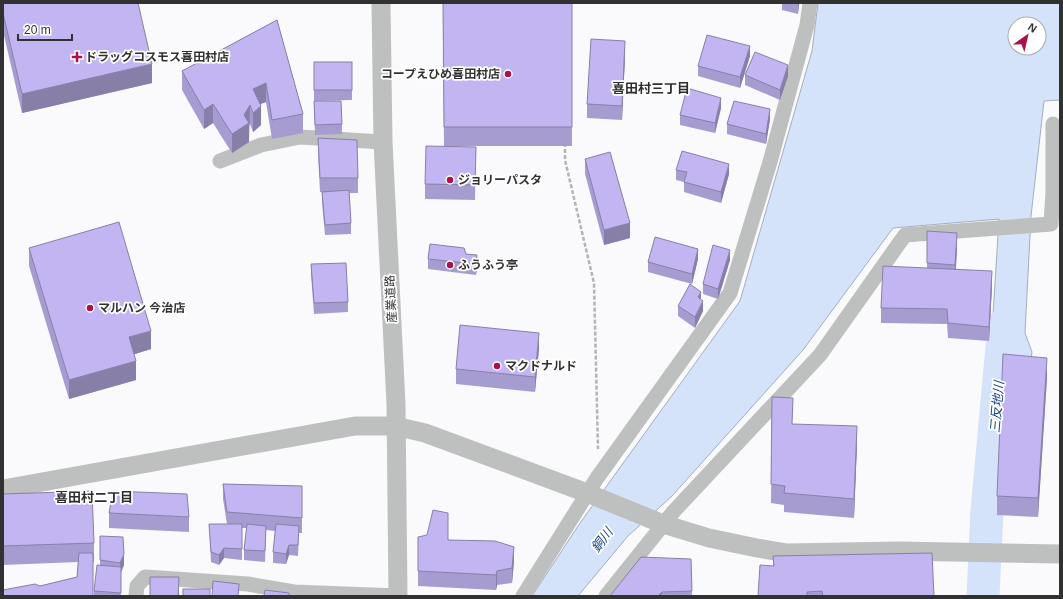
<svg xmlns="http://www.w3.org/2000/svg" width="1063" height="599" viewBox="0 0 1063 599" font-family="Arial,'Noto Sans JP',sans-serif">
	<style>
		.water { fill: #d4e3fa; stroke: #a3aebe; fill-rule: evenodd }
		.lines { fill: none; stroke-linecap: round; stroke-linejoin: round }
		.river { stroke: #d4e3fa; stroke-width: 33 }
		.path { stroke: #b3b3b5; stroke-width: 2.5; stroke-dasharray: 4 2; stroke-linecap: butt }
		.minor { stroke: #bebfbf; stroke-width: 15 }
		.tertiary { stroke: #bebfbf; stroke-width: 19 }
		.wall { fill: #a79cd0 }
		.shaded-wall { fill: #887fa9 }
		.building { fill: #c2b5f2; stroke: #887fa9 }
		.poi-dot { fill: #a81349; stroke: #fff; stroke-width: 1.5 }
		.labels { text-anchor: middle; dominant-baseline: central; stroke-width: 3.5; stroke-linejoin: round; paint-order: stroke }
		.poi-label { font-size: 12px; font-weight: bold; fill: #313132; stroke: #fff; text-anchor: start }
		.street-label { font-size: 12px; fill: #313132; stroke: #fff }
		.neighbourhood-label { font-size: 13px; font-weight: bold; fill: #2d2d2f; stroke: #fff }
		.water-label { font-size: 13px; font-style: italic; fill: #174482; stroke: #fff }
	</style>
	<rect width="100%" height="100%" fill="#fafafc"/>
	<path class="water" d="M 818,3 L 1060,3 L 1060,100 L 1044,101 L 1031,216 L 1025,333 L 1032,352 L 1029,372 L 993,370 L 990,364 L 999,219 L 893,228 L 803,350 L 672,496 L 628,536 L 578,596 L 532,596 L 580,523 L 740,301 L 812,51 ZM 1015,24 L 1039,24 L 1039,48 L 1015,48 Z"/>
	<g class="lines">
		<polyline class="river" points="983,596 987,511 1004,325"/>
		<polyline class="path" points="565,143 565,160 594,283 598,449"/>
		<g class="minor">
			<polyline points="220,161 261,145 300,137 383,142"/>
			<polyline points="136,596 137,586 145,577 248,584 294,592 398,596"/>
			<polyline points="523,596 597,478 730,293 770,162 807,25 810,3"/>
			<polyline points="606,596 674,511 820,355 905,235 1051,224 1053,192 1053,124"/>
		</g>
		<g class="tertiary">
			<polyline points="381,3 383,142 396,404 398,596"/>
			<polyline points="3,489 355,426 395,426 425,433 587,493 663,524 709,538 757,548 787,553 899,551 1060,554"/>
		</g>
	</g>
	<g class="wall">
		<polygon points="3,3 152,83 22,113 3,31"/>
		<polygon points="443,3 572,3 572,146 444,146"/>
		<polygon points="782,3 799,3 798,14 782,10"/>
		<polygon points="277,20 303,114 303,133 272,139 266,102 260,104 261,125 253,132 250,124 249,125 249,142 232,153 213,123 204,129 182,90 182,71"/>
		<polygon points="625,56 622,120 587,118 587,104"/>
		<polygon points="750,56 740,88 698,76 698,66"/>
		<polygon points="314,62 352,62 352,100 314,101"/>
		<polygon points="745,75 788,76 780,100 745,85"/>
		<polygon points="314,101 342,124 342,134 315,135"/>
		<polygon points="721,108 715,133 680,125 680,115"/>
		<polygon points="770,119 766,144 727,134 727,124"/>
		<polygon points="318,138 358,178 358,193 349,193 351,223 351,234 325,235 322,202 322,192 320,192 318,153"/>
		<polygon points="476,147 475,200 425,199 425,184"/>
		<polygon points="585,159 630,238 604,245 585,174"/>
		<polygon points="676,170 729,174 721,203 684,192 684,182 676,180"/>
		<polygon points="927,231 957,248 956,269 992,286 989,341 948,338 947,324 881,323 881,308 927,268"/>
		<polygon points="29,248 151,349 134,354 136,380 69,399 29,266"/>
		<polygon points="466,254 477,266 476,275 428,269 428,259"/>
		<polygon points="698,259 692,284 648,272 648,262"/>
		<polygon points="730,260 718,299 703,294 703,284"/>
		<polygon points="311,264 348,302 348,312 314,314 311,274"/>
		<polygon points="701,299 703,311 695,328 678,316 678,306"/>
		<polygon points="539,348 535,392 456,384 456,369"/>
		<polygon points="1047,377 1038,517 997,515 997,496"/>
		<polygon points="772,397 792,424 857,444 854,518 784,512 784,505 771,503"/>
		<polygon points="223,484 302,486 302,533 299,533 298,556 289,555 286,564 273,563 273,552 275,531 266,530 265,562 244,560 244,550 247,528 242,528 242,560 224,558 219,565 211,562 209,524 227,524 223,499"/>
		<polygon points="3,494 94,543 94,562 93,562 93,596 40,586 77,577 78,562 3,565"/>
		<polygon points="109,513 189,517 189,532 109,528"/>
		<polygon points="100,536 124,565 121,573 121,596 94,596 94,591 100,566"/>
		<polygon points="418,537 448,540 514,561 512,583 497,585 496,590 418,586"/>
		<polygon points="773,556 934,596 758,596 773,566"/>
		<polygon points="691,559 692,596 610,596"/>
	</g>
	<g class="shaded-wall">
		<polygon points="798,3 799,3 798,14"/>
		<polygon points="625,41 625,56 622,120 622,106"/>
		<polygon points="750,46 750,56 740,88 740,77"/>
		<polygon points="152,64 152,83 22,113 22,94"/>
		<polygon points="788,65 788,76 780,100 780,90"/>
		<polygon points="266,83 266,102 253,107 253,89"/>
		<polygon points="721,98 721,108 715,133 715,123"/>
		<polygon points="213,104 213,123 204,129 204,110"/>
		<polygon points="250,105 249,142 232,153 232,134 244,115"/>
		<polygon points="261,106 261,125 253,132 253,113"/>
		<polygon points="770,109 770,119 766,144 766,134"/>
		<polygon points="729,164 729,174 721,203 721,192"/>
		<polygon points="630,223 630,238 604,245 604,230"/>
		<polygon points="957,233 957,248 955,280 955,265"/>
		<polygon points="698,249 698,259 692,284 692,274"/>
		<polygon points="730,250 730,260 718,299 718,289"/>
		<polygon points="477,255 477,266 476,275 476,264"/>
		<polygon points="992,271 992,286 989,341 989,327"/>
		<polygon points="701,292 701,302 698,297"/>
		<polygon points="703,301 703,311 695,328 695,317"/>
		<polygon points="151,331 151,349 129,356 129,337"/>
		<polygon points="539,333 539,348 535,392 535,377"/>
		<polygon points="1047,358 1047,377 1038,517 1038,498"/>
		<polygon points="136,361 136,380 69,399 69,380"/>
		<polygon points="857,426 857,444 854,518 854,499"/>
		<polygon points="289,545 289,555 286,564 286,554"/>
		<polygon points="514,547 514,561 512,583 512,568"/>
		<polygon points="224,548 224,558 219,565 219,555"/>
		<polygon points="124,554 124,565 120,574 120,563"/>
		<polygon points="497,571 497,585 496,590 496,575"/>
		<polygon points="179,577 179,596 178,596"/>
		<polygon points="662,592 662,596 658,596"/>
	</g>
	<g class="building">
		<polygon points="3,3 138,3 152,64 22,94 3,13"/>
		<polygon points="443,3 572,3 572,127 444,127"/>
		<polygon points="277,20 303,114 272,120 266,83 253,89 261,106 253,113 250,105 244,115 249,123 232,134 213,104 204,110 182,71"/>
		<polygon points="707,35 750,46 740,77 698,66"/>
		<polygon points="591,39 625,41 622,106 587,104"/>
		<polygon points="755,52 788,65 780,90 745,75"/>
		<rect x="314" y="62" width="38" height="28"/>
		<polygon points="687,88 721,98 715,123 680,115"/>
		<polygon points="314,101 341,101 342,124 315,125"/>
		<polygon points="734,101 770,109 766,134 727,124"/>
		<polygon points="318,138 357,140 358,178 320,178"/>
		<polygon points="426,146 476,147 475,185 425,184"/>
		<polygon points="682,151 729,164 721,192 684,182 687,172 676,170"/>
		<polygon points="610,152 630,223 604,230 585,159"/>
		<polygon points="349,190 351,223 325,225 322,192"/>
		<polygon points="119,222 151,331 129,337 136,361 69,380 29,248"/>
		<polygon points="927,231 957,233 955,265 927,263"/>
		<polygon points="655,237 698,249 692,274 648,262"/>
		<polygon points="430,244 464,248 466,254 477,255 476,264 428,259"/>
		<polygon points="713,245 730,250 718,289 703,284"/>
		<polygon points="346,263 348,302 314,303 311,264"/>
		<polygon points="883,266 992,271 989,327 948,323 947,309 881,308"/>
		<polygon points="690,284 701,292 698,297 703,301 695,317 678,306"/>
		<polygon points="460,325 539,333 535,377 456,369"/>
		<polygon points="1003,354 1047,358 1038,498 997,496"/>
		<polygon points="772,397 793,398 792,424 857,426 854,499 784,493 785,486 771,484"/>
		<polygon points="223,484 302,486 302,518 227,512"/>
		<polygon points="92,491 94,543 3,546 3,494"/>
		<polygon points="113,491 187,494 189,517 109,513"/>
		<polygon points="433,510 448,513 448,540 495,541 514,547 512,568 497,571 496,575 418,571 418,537 427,535"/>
		<polygon points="209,524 242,524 242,549 224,548 219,555 211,552"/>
		<polygon points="247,524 266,526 265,551 244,550"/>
		<polygon points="276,524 299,526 298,545 289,545 286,554 273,552"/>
		<polygon points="100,536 123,537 124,554 120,563 100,560"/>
		<polygon points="79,553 93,553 93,596 3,596 3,590 35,584 40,586 77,577"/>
		<polygon points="932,553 934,596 823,596 822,591 807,592 807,596 758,596 760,565 774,566 773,556"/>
		<polygon points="641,557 691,559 692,591 662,592 658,596 610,596"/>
		<polygon points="97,565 121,567 121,593 94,591"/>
		<polygon points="150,577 179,577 178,596 150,596"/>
		<polygon points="213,581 239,584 238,596 212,596"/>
		<rect x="183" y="589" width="27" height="7"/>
		<polygon points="265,590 289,593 289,596 264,596"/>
	</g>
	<g class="poi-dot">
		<path d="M75 51h4v4h4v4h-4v4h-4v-4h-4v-4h4z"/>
		<circle cx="508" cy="74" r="4"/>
		<circle cx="450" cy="180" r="4"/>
		<circle cx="450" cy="265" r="4"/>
		<circle cx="90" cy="308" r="4"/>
		<circle cx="497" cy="366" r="4"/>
	</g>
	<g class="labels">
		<g class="poi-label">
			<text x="85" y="57">ドラッグコスモス喜田村店</text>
			<text x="500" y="74" text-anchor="end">コープえひめ喜田村店</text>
			<text x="458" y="180">ジョリーパスタ</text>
			<text x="458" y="265">ふうふう亭</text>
			<text x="98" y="308">マルハン 今治店</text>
			<text x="505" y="366">マクドナルド</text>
		</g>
		<g class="street-label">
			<text transform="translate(391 299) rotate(-93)">産業道路</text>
		</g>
		<g class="neighbourhood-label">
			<text x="651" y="88">喜田村三丁目</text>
			<text x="94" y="497">喜田村二丁目</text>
		</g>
		<g class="water-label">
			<text transform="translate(997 407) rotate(-85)">三反地川</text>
			<text transform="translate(602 540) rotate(-53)">銅川</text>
		</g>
	</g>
	<rect width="1063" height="599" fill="none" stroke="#313132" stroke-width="8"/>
	<g transform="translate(1027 36) rotate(34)"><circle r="19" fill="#ffffff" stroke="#adadad"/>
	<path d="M0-3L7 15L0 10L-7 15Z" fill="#a81349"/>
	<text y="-6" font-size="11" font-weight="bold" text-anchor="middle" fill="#313132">N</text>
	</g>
	<path d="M18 34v6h54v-6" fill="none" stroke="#313132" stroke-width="2"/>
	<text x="24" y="34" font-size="12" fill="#313132" stroke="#ffffff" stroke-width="3" paint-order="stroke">20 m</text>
</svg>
